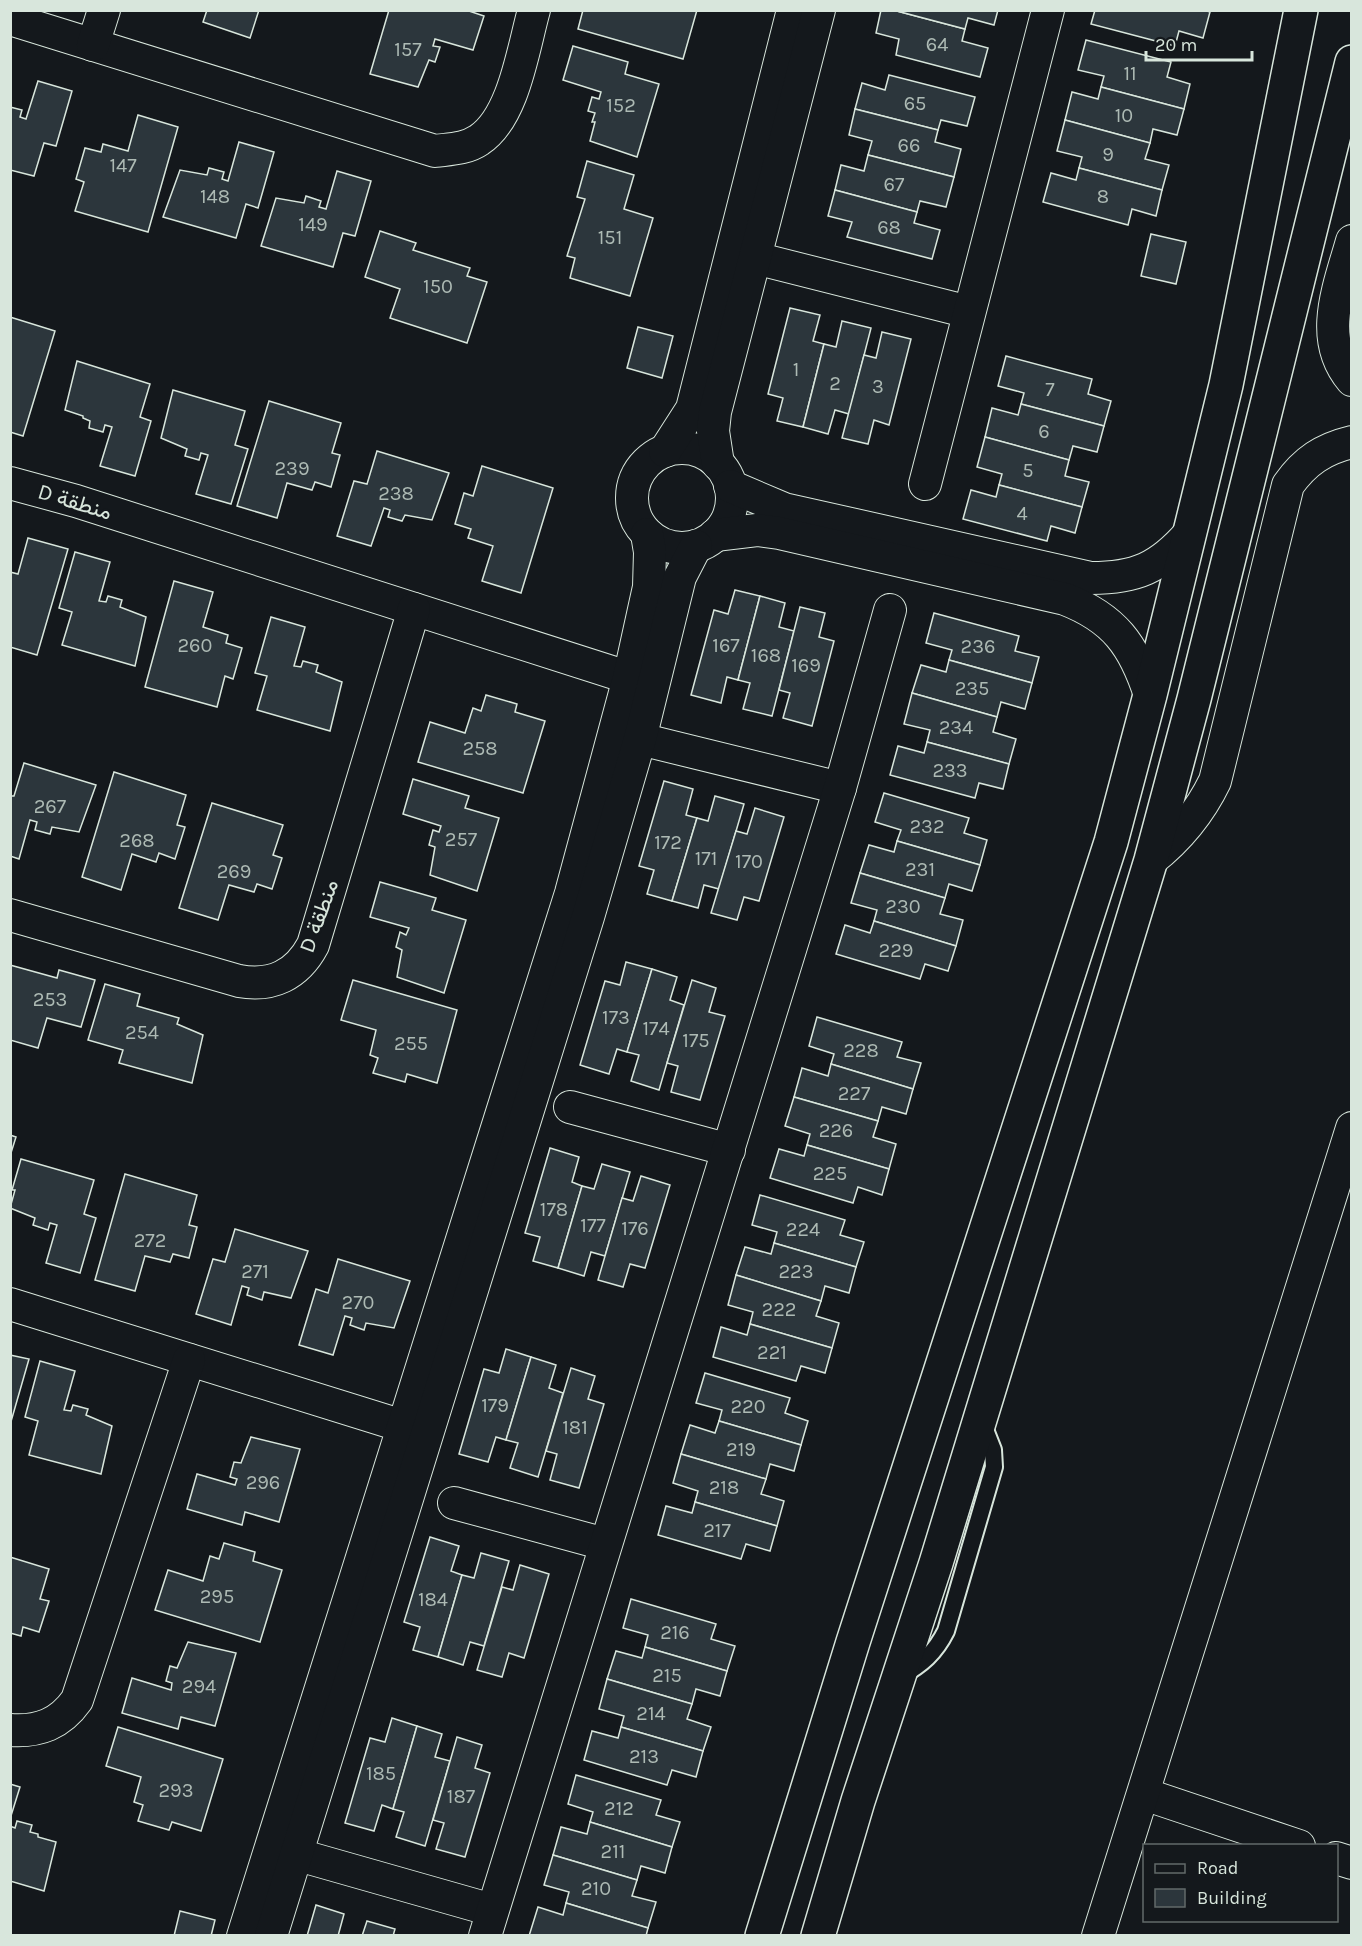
<svg xmlns="http://www.w3.org/2000/svg" width="1362" height="1946" viewBox="0 0 1362 1946" font-family="Karla,Vazirmatn,sans-serif">
	<style>
		.building { fill: #2c363c; stroke: #d8e6dc; stroke-width: 1.5 }
		.lines { fill: none; stroke-linecap: round; stroke-linejoin: round }
		.lane-casing { stroke: #d8e6dc; stroke-width: 20 }
		.street-casing { stroke: #d8e6dc; stroke-width: 34 }
		.secondary-casing { stroke: #d8e6dc; stroke-width: 36 }
		.lane { stroke: #14181c; stroke-width: 16 }
		.street { stroke: #14181c; stroke-width: 32 }
		.secondary { stroke: #14181c; stroke-width: 33 }
		.labels { text-anchor: middle; dominant-baseline: central; stroke-width: 4.5; stroke-linejoin: round; paint-order: stroke }
		.number-label { font-size: 20px; fill: #adbab4 }
		.street-label { font-size: 22px; fill: #d8e6dc; stroke: #14181c }
	</style>
	<rect width="100%" height="100%" fill="#14181c"/>
	<g class="building">
		<polygon points="207,10 259,10 250,38 203,22"/>
		<polygon points="389,10 466,10 484,16 473,50 435,39 433,46 440,47 435,62 429,60 418,87 370,74"/>
		<polygon points="583,10 697,10 683,59 578,29"/>
		<polygon points="881,10 893,10 965,29 962,41 988,48 980,77 896,55 899,39 876,33"/>
		<polygon points="893,10 998,10 994,25 968,18 965,29"/>
		<polygon points="1095,10 1204,10 1210,12 1203,38 1179,31 1175,46 1091,24"/>
		<polygon points="1086,40 1171,62 1167,77 1190,84 1184,109 1101,87 1104,76 1078,70"/>
		<polygon points="573,46 628,62 625,74 659,84 637,157 590,141 595,122 592,122 595,113 588,111 592,97 599,99 601,92 563,80"/>
		<polygon points="889,75 975,97 967,126 941,120 938,130 855,109 862,83 885,90"/>
		<polygon points="38,81 72,91 56,146 44,143 34,176 10,170 10,107 22,110 20,117 26,119"/>
		<polygon points="1101,87 1184,109 1177,135 1153,129 1150,143 1065,120 1072,92 1098,99"/>
		<polygon points="855,109 938,130 935,142 961,149 954,177 868,155 872,141 849,135"/>
		<polygon points="138,115 178,127 148,232 75,211 84,182 76,179 85,148 101,152 103,144 128,151"/>
		<polygon points="1065,120 1150,143 1145,159 1169,165 1162,190 1079,168 1082,157 1057,151"/>
		<polygon points="239,142 274,152 258,208 246,204 236,238 163,217 180,170 207,175 209,168 224,172 222,179 228,181"/>
		<polygon points="868,155 954,177 946,207 920,201 917,212 835,190 841,165 864,171"/>
		<polygon points="587,161 634,175 624,209 653,218 630,296 570,278 575,258 567,256 585,199 577,197"/>
		<polygon points="1079,168 1162,190 1156,216 1132,209 1128,225 1043,202 1051,173 1076,180"/>
		<polygon points="337,171 371,181 355,236 343,233 333,267 261,246 276,198 304,203 306,196 321,201 319,207 326,209"/>
		<polygon points="835,190 917,212 914,223 940,230 932,259 847,237 852,222 828,216"/>
		<polygon points="380,231 416,243 413,250 470,268 467,276 487,282 467,343 390,318 400,289 365,277"/>
		<polygon points="1151,234 1186,242 1176,284 1141,276"/>
		<polygon points="790,308 820,315 813,341 824,344 803,427 777,421 783,398 768,394"/>
		<polygon points="10,317 55,331 23,436 10,432"/>
		<polygon points="842,321 871,328 849,414 835,410 828,434 803,427 824,344 836,347"/>
		<polygon points="638,327 673,336 662,378 627,368"/>
		<polygon points="882,332 911,339 889,425 874,420 868,444 842,438 864,355 876,358"/>
		<polygon points="1006,356 1092,379 1088,394 1111,401 1104,426 1021,404 1024,393 998,386"/>
		<polygon points="77,361 150,384 140,417 151,421 135,476 100,466 112,427 105,425 103,432 89,428 90,421 83,418 83,416 65,410"/>
		<polygon points="173,390 245,411 235,445 248,449 231,504 196,494 208,455 201,453 199,460 185,456 187,449 161,438"/>
		<polygon points="269,401 341,423 332,453 340,455 331,487 315,482 312,490 287,483 277,518 237,506"/>
		<polygon points="1021,404 1104,426 1097,452 1073,446 1069,460 985,437 992,408 1018,415"/>
		<polygon points="985,437 1069,460 1065,476 1089,482 1082,507 999,485 1002,474 977,467"/>
		<polygon points="377,451 449,473 432,520 405,515 402,521 388,517 390,510 384,508 371,546 337,536 354,481 367,484"/>
		<polygon points="482,466 553,488 521,593 482,581 493,546 468,538 471,529 455,524 464,493 473,496"/>
		<polygon points="999,485 1082,507 1075,533 1051,526 1047,541 963,519 971,490 996,497"/>
		<polygon points="28,538 68,549 37,655 10,647 10,572 18,574"/>
		<polygon points="75,552 110,562 99,601 106,602 108,596 122,600 120,607 146,617 135,666 62,645 72,612 59,608"/>
		<polygon points="174,581 213,592 203,627 228,635 226,643 242,648 233,679 225,676 217,707 145,687"/>
		<polygon points="735,590 760,596 738,680 727,677 721,703 691,695 714,610 728,614"/>
		<polygon points="760,596 785,603 779,627 794,631 772,716 743,709 750,683 738,680"/>
		<polygon points="800,607 825,613 819,637 834,641 812,726 783,718 790,693 779,690"/>
		<polygon points="934,613 1019,636 1015,651 1039,657 1032,683 949,660 952,650 926,643"/>
		<polygon points="271,617 305,627 294,666 301,667 303,661 318,665 316,672 342,682 330,731 257,710 267,676 255,673"/>
		<polygon points="949,660 1032,683 1025,709 1001,702 997,717 912,693 921,665 946,672"/>
		<polygon points="912,693 997,717 993,732 1016,739 1009,764 927,742 930,730 904,724"/>
		<polygon points="486,695 517,704 515,712 545,721 523,793 418,762 430,722 465,733 473,708 481,711"/>
		<polygon points="927,742 1009,764 1003,789 979,783 975,798 890,775 898,746 924,753"/>
		<polygon points="24,763 96,785 79,832 52,827 50,834 35,830 37,822 30,820 19,859 10,856 10,796 14,796"/>
		<polygon points="114,772 186,795 177,825 185,827 175,859 159,853 156,862 132,854 121,890 82,877"/>
		<polygon points="413,779 469,796 465,808 499,818 477,891 430,875 435,847 429,845 433,830 439,832 441,826 403,814"/>
		<polygon points="664,781 693,789 686,815 697,818 672,901 647,894 654,870 639,866"/>
		<polygon points="884,793 969,818 964,833 987,840 980,865 897,841 901,830 875,822"/>
		<polygon points="715,796 744,804 719,889 704,885 698,908 672,901 697,818 708,821"/>
		<polygon points="212,803 283,825 273,855 282,858 272,889 257,884 254,892 229,885 218,920 179,908"/>
		<polygon points="755,808 784,817 759,901 744,897 737,920 711,913 736,831 747,834"/>
		<polygon points="897,841 980,865 972,891 949,884 945,898 860,873 869,845 894,852"/>
		<polygon points="860,873 945,898 940,914 963,920 956,946 874,921 877,910 851,903"/>
		<polygon points="380,882 436,898 432,910 466,920 444,993 397,977 402,950 396,947 400,932 406,935 409,928 370,917"/>
		<polygon points="874,921 956,946 948,971 925,964 920,979 836,954 845,925 870,933"/>
		<polygon points="626,962 652,969 627,1052 617,1049 609,1074 580,1065 605,981 620,985"/>
		<polygon points="10,965 57,978 59,970 95,980 81,1027 47,1018 38,1048 10,1040"/>
		<polygon points="652,969 677,977 670,1000 684,1005 659,1090 631,1081 639,1055 627,1052"/>
		<polygon points="353,980 457,1010 437,1083 407,1074 405,1082 373,1073 378,1058 370,1055 376,1030 341,1020"/>
		<polygon points="692,980 716,988 709,1012 725,1016 700,1100 671,1092 678,1066 667,1063"/>
		<polygon points="105,984 140,994 137,1006 179,1018 177,1024 203,1035 192,1083 119,1063 123,1050 88,1040"/>
		<polygon points="817,1017 902,1042 897,1057 921,1063 913,1089 831,1064 834,1054 809,1046"/>
		<polygon points="831,1064 913,1089 906,1114 882,1107 878,1121 794,1097 802,1068 828,1076"/>
		<polygon points="794,1097 878,1121 873,1137 896,1144 889,1169 807,1145 810,1134 785,1126"/>
		<polygon points="10,1135 16,1137 10,1156"/>
		<polygon points="807,1145 889,1169 882,1195 858,1187 853,1203 770,1178 779,1149 804,1156"/>
		<polygon points="550,1148 579,1157 572,1182 582,1186 558,1268 533,1261 540,1237 525,1233"/>
		<polygon points="21,1159 94,1180 84,1214 96,1218 80,1273 46,1263 57,1225 50,1223 48,1230 33,1225 35,1218 10,1208 15,1190 12,1190"/>
		<polygon points="602,1164 630,1172 605,1256 591,1252 584,1276 558,1268 582,1186 594,1189"/>
		<polygon points="125,1174 197,1195 189,1225 197,1227 189,1258 173,1254 170,1262 145,1256 135,1291 95,1280"/>
		<polygon points="641,1176 670,1185 645,1268 630,1264 623,1287 598,1280 622,1198 633,1201"/>
		<polygon points="760,1195 845,1220 840,1235 864,1242 856,1267 774,1243 777,1232 752,1225"/>
		<polygon points="235,1229 308,1251 291,1298 264,1292 262,1300 247,1295 249,1288 242,1286 231,1325 196,1314 213,1259 225,1262"/>
		<polygon points="774,1243 856,1267 849,1293 825,1286 821,1301 736,1275 745,1247 771,1254"/>
		<polygon points="338,1259 410,1281 394,1328 366,1323 364,1330 350,1325 352,1318 345,1316 333,1355 299,1345 316,1289 328,1293"/>
		<polygon points="736,1275 821,1301 816,1316 839,1323 832,1348 750,1324 753,1312 728,1305"/>
		<polygon points="750,1324 832,1348 825,1373 801,1366 796,1381 713,1357 721,1327 747,1335"/>
		<polygon points="506,1349 531,1357 506,1440 496,1437 488,1462 459,1454 484,1369 499,1373"/>
		<polygon points="10,1355 29,1359 10,1425"/>
		<polygon points="531,1357 556,1365 549,1388 563,1393 538,1477 510,1468 518,1443 506,1440"/>
		<polygon points="40,1361 75,1371 64,1410 71,1411 73,1405 88,1409 86,1415 112,1426 101,1474 29,1455 38,1421 25,1417"/>
		<polygon points="571,1368 595,1376 588,1399 604,1404 579,1488 550,1480 557,1454 546,1451"/>
		<polygon points="705,1373 790,1398 785,1413 808,1421 801,1445 719,1421 722,1410 696,1403"/>
		<polygon points="719,1421 801,1445 794,1471 770,1464 766,1479 681,1454 690,1425 715,1433"/>
		<polygon points="251,1437 300,1449 279,1522 245,1512 242,1525 187,1509 197,1474 235,1485 237,1479 230,1477 234,1462 241,1463"/>
		<polygon points="681,1454 766,1479 761,1494 784,1501 777,1526 695,1502 698,1491 673,1483"/>
		<polygon points="695,1502 777,1526 770,1551 746,1544 741,1559 658,1535 666,1506 692,1513"/>
		<polygon points="430,1537 459,1546 451,1571 462,1575 438,1657 413,1650 420,1627 404,1622"/>
		<polygon points="224,1543 255,1552 253,1561 282,1570 260,1642 155,1610 168,1570 203,1581 210,1556 219,1559"/>
		<polygon points="481,1553 509,1561 484,1646 470,1642 463,1665 438,1657 462,1575 474,1578"/>
		<polygon points="10,1557 49,1569 40,1599 49,1601 39,1632 23,1627 21,1636 10,1633"/>
		<polygon points="520,1565 549,1574 524,1658 509,1653 502,1677 477,1670 502,1587 513,1590"/>
		<polygon points="631,1599 716,1624 711,1639 735,1646 727,1671 645,1647 648,1635 623,1628"/>
		<polygon points="188,1642 236,1653 215,1726 181,1717 178,1729 122,1713 132,1678 171,1690 172,1683 166,1681 170,1666 177,1668"/>
		<polygon points="645,1647 727,1671 720,1696 696,1689 692,1704 607,1679 616,1651 642,1658"/>
		<polygon points="607,1679 692,1704 687,1719 711,1727 703,1751 621,1727 624,1716 599,1709"/>
		<polygon points="392,1718 417,1726 393,1809 382,1805 374,1831 345,1823 370,1738 385,1742"/>
		<polygon points="417,1726 442,1734 435,1757 450,1761 425,1846 396,1837 404,1812 393,1809"/>
		<polygon points="118,1727 223,1759 201,1831 172,1822 169,1830 138,1821 143,1805 134,1802 141,1777 106,1766"/>
		<polygon points="621,1727 703,1751 696,1777 672,1770 667,1785 584,1760 592,1731 618,1738"/>
		<polygon points="457,1737 482,1745 475,1768 490,1773 465,1857 436,1849 444,1823 433,1820"/>
		<polygon points="576,1775 661,1800 656,1815 680,1822 672,1847 590,1822 593,1812 568,1804"/>
		<polygon points="10,1784 20,1787 10,1819"/>
		<polygon points="17,1821 32,1825 30,1832 38,1834 38,1837 56,1842 44,1891 10,1881 10,1826 15,1828"/>
		<polygon points="590,1822 672,1847 665,1873 641,1866 637,1880 553,1855 561,1827 587,1834"/>
		<polygon points="553,1855 637,1880 632,1896 656,1902 648,1928 566,1903 569,1892 544,1885"/>
		<polygon points="566,1903 648,1928 646,1936 529,1936 538,1907 563,1915"/>
		<polygon points="316,1905 344,1914 338,1936 307,1936"/>
		<polygon points="180,1911 215,1920 211,1936 174,1936"/>
		<polygon points="367,1921 395,1929 393,1936 362,1936"/>
	</g>
	<g class="lines">
		<defs>
			<path id="lane" d="M 901,1676 C 922,1664 935,1653 946,1631 L 994,1467 L 993,1450 L 982,1422"/>
			<g id="street">
				<path d="M 10,19 L 435,151 C 450,149 466,149 479,140 C 514,117 523,49 534,10"/>
				<polyline points="93,45 104,10"/>
				<path d="M 1352,241 C 1339,287 1317,339 1352,380"/>
				<polyline points="755,258 969,312"/>
				<circle cx="682" cy="498" r="50"/>
				<polyline points="665,451 692,409 793,10"/>
				<polyline points="718,464 713,431 715,412 819,10"/>
				<polyline points="10,483 76,501 649,684"/>
				<polyline points="925,484 1048,10"/>
				<path d="M 730,486 L 784,509 L 1091,578 C 1136,578 1159,568 1189,534"/>
				<path d="M 715,535 L 757,530 L 779,533 L 1065,599 C 1114,618 1134,645 1150,695"/>
				<polyline points="640,739 840,788"/>
				<path d="M 1151,860 C 1179,838 1199,814 1215,781 L 1288,485 C 1305,461 1323,449 1352,442"/>
				<path d="M 10,915 L 239,981 C 272,987 297,975 313,945 L 414,609"/>
				<polyline points="570,1107 729,1150"/>
				<polyline points="10,1304 422,1432"/>
				<polyline points="454,1503 605,1544"/>
				<path d="M 10,1730 C 39,1732 60,1724 77,1700 L 189,1360"/>
				<polyline points="1144,1794 1299,1846"/>
				<polyline points="295,1854 492,1910"/>
				<polyline points="1336,1858 1352,1863"/>
				<polyline points="243,1936 571,893 629,678 649,587 650,552 647,534"/>
				<polyline points="271,1936 588,917 640,739 680,577 696,546"/>
				<polyline points="485,1936 840,788 890,610"/>
				<polyline points="1098,1936 1352,1128"/>
			</g>
			<g id="secondary">
				<polyline points="762,1936 853,1642 1111,842 1150,695 1226,385 1301,10"/>
				<polyline points="818,1936 858,1801 936,1563 1151,860 1194,699 1352,62"/>
			</g>
		</defs>
		<use href="#lane" class="lane-casing"/>
		<use href="#street" class="street-casing"/>
		<use href="#secondary" class="secondary-casing"/>
		<use href="#lane" class="lane"/>
		<use href="#street" class="street"/>
		<use href="#secondary" class="secondary"/>
	</g>
	<g class="labels">
		<g class="number-label">
			<text x="937" y="44">64</text>
			<text x="408" y="49">157</text>
			<text x="1130" y="73">11</text>
			<text x="915" y="103">65</text>
			<text x="621" y="105">152</text>
			<text x="1124" y="115">10</text>
			<text x="909" y="145">66</text>
			<text x="1108" y="154">9</text>
			<text x="123" y="165">147</text>
			<text x="894" y="184">67</text>
			<text x="215" y="196">148</text>
			<text x="1103" y="196">8</text>
			<text x="313" y="224">149</text>
			<text x="889" y="227">68</text>
			<text x="610" y="237">151</text>
			<text x="438" y="286">150</text>
			<text x="796" y="369">1</text>
			<text x="835" y="383">2</text>
			<text x="878" y="386">3</text>
			<text x="1050" y="389">7</text>
			<text x="1044" y="431">6</text>
			<text x="292" y="468">239</text>
			<text x="1028" y="470">5</text>
			<text x="396" y="493">238</text>
			<text x="1022" y="513">4</text>
			<text x="195" y="645">260</text>
			<text x="726" y="645">167</text>
			<text x="978" y="646">236</text>
			<text x="766" y="655">168</text>
			<text x="806" y="665">169</text>
			<text x="972" y="688">235</text>
			<text x="956" y="727">234</text>
			<text x="480" y="748">258</text>
			<text x="950" y="770">233</text>
			<text x="50" y="806">267</text>
			<text x="927" y="826">232</text>
			<text x="461" y="839">257</text>
			<text x="137" y="840">268</text>
			<text x="668" y="842">172</text>
			<text x="706" y="858">171</text>
			<text x="749" y="861">170</text>
			<text x="920" y="869">231</text>
			<text x="234" y="871">269</text>
			<text x="903" y="906">230</text>
			<text x="896" y="950">229</text>
			<text x="50" y="999">253</text>
			<text x="616" y="1017">173</text>
			<text x="656" y="1028">174</text>
			<text x="142" y="1032">254</text>
			<text x="696" y="1040">175</text>
			<text x="411" y="1043">255</text>
			<text x="861" y="1050">228</text>
			<text x="854" y="1093">227</text>
			<text x="836" y="1130">226</text>
			<text x="830" y="1173">225</text>
			<text x="554" y="1209">178</text>
			<text x="593" y="1225">177</text>
			<text x="635" y="1228">176</text>
			<text x="803" y="1229">224</text>
			<text x="150" y="1240">272</text>
			<text x="255" y="1271">271</text>
			<text x="796" y="1271">223</text>
			<text x="358" y="1302">270</text>
			<text x="779" y="1309">222</text>
			<text x="772" y="1352">221</text>
			<text x="495" y="1405">179</text>
			<text x="748" y="1406">220</text>
			<text x="575" y="1427">181</text>
			<text x="741" y="1449">219</text>
			<text x="263" y="1482">296</text>
			<text x="724" y="1487">218</text>
			<text x="717" y="1530">217</text>
			<text x="217" y="1596">295</text>
			<text x="433" y="1599">184</text>
			<text x="675" y="1632">216</text>
			<text x="667" y="1675">215</text>
			<text x="199" y="1686">294</text>
			<text x="651" y="1713">214</text>
			<text x="644" y="1756">213</text>
			<text x="381" y="1773">185</text>
			<text x="176" y="1790">293</text>
			<text x="461" y="1796">187</text>
			<text x="619" y="1808">212</text>
			<text x="613" y="1851">211</text>
			<text x="596" y="1888">210</text>
		</g>
		<g class="street-label">
			<text transform="translate(75 502) rotate(17)">D منطقة</text>
			<text transform="translate(319 916) rotate(-70)">D منطقة</text>
		</g>
	</g>
	<rect width="1362" height="1946" fill="none" stroke="#d8e6dc" stroke-width="24"/>
	<rect x="1143" y="1844" width="195" height="78" fill="#14181c" stroke="#626a69" stroke-width="1.5"/>
	<rect x="1155" y="1864" width="30" height="9" fill="#14181c" stroke="#626a69" stroke-width="1.5"/>
	<text x="1197" y="1874" font-size="18" fill="#d8e6dc">Road</text>
	<rect x="1155" y="1889" width="30" height="18" fill="#2c363c" stroke="#626a69" stroke-width="1.5"/>
	<text x="1197" y="1904" font-size="18" fill="#d8e6dc">Building</text>
	<path d="M1146 51v9h106v-9" fill="none" stroke="#d8e6dc" stroke-width="3"/>
	<text x="1155" y="51" font-size="18" fill="#d8e6dc" stroke="#14181c" stroke-width="4.5" paint-order="stroke">20 m</text>
</svg>
